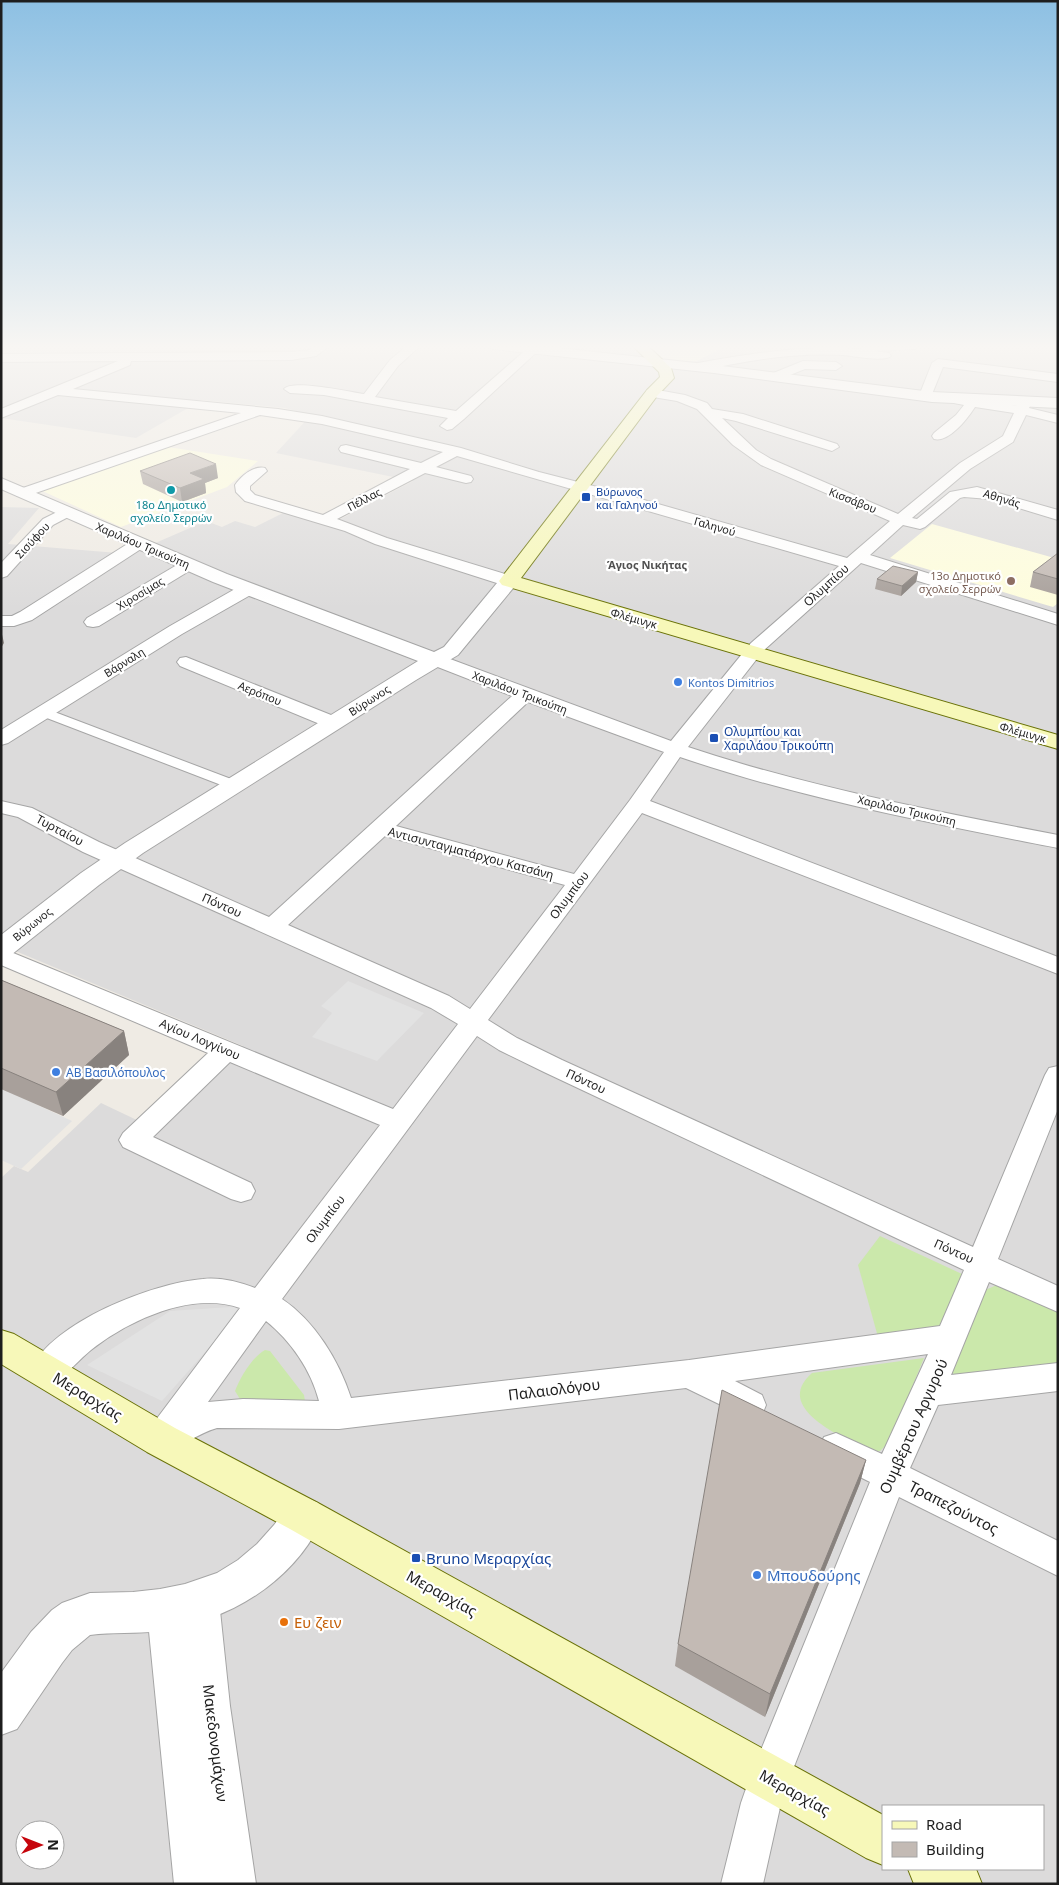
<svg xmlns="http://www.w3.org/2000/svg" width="1059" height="1885" viewBox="0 0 1059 1885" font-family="'Noto Sans',sans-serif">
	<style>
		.residential { fill: #dcdbdb; fill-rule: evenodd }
		.education { fill: #fefddd }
		.grass { fill: #cbe8ab }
		.parking { fill: #e2e2e2 }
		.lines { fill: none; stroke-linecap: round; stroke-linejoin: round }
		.pedestrian-casing { stroke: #a5a5a5; stroke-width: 2 }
		.minor-casing { stroke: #a5a5a5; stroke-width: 2 }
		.tertiary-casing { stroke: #a5a5a5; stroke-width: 2 }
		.secondary-casing { stroke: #6a7208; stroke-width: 2 }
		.pedestrian { fill: #fff; fill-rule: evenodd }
		.minor { fill: #fff; fill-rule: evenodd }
		.tertiary { fill: #fff; fill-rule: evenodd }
		.secondary { fill: #f7f8b9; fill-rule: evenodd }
		.wall { fill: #a8a09b }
		.shaded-wall { fill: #88827e }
		.building { fill: #c3bab4; stroke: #88827e }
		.culture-dot { fill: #0f9aa8; stroke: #fff; stroke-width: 2 }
		.transit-dot { fill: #1a4fb4; stroke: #fff; stroke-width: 2 }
		.education-dot { fill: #8d6e63; stroke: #fff; stroke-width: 2 }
		.shop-dot { fill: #3f7fe0; stroke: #fff; stroke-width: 2 }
		.food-dot { fill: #e8710a; stroke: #fff; stroke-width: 2 }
		.labels { text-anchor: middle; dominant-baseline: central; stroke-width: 4.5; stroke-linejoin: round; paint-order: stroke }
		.far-transit-label { font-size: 11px; fill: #164399; stroke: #fff; text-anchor: start }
		.far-street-label { font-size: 11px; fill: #1e1e1e; stroke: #fff }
		.far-culture-label { font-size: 11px; fill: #0d838f; stroke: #fff }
		.far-neighbourhood-label { font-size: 11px; font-weight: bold; fill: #515151; stroke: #fff }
		.far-education-label { font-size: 11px; fill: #785e54; stroke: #fff; text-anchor: end }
		.far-shop-label { font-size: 11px; fill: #366cbe; stroke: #fff; text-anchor: start }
		.street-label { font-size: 12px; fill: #1e1e1e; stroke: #fff }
		.transit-label { font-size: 12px; fill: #164399; stroke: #fff; text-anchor: start }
		.shop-label { font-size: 12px; fill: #366cbe; stroke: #fff; text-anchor: start }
		.near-street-label { font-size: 15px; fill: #1e1e1e; stroke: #fff }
		.near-transit-label { font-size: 15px; fill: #164399; stroke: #fff; text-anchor: start }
		.near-shop-label { font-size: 15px; fill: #366cbe; stroke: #fff; text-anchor: start }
		.near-food-label { font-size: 15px; fill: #c56008; stroke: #fff; text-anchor: start }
	</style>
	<rect width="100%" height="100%" fill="#efebe4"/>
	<path class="residential" d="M 1,345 L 1058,345 L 1058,1884 L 1,1884 L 1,1178 L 14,1166 L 28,1172 L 101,1103 L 141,1122 L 147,1139 L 243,1046 L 1,945 L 1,507 L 39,508 L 8,544 L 130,554 L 206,521 L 222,527 L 235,521 L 255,527 L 285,512 L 329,525 L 413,481 L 276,453 L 311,415 L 285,408 L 202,400 L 136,438 L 1,418 ZM 883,1806 L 1043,1806 L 1043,1869 L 883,1869 ZM 25,1830 L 55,1830 L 55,1860 L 25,1860 Z"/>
	<g class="education">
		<polygon points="648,345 727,345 697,361 689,361 663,359"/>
		<polygon points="168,447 258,461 227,487 121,527 38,489"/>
		<polygon points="932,524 1058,559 1058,603 1053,607 890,558"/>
	</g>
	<g class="grass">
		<polygon points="880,1236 962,1274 939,1330 878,1337 858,1265"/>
		<polygon points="999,1284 1058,1310 1058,1364 955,1376 951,1370 983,1291"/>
		<path d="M 265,1350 L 270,1351 L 304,1395 L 305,1401 L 240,1399 L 235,1391 C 240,1378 252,1357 265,1350 Z"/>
		<path d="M 924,1358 L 890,1441 L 880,1451 L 868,1451 C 842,1436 772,1408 812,1373 Z"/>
	</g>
	<g class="parking">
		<polygon points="348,981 424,1013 377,1061 312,1037 332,1013 321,1006"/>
		<polygon points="1,1088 72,1121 21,1169 1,1160"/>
		<polygon points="246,1306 162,1401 87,1365 170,1311"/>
	</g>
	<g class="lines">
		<defs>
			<polygon id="pedestrian" points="44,708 239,782 242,785 239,788 229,788 39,715 37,712 39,709"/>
			<g id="minor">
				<path d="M 317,345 L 331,345 L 316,356 L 291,360 L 131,361 L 130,365 L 73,389 L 278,409 L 322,416 L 461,448 L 539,472 L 609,490 L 847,558 L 890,521 L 761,465 L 733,445 L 697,409 L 677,401 L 647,396 L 646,393 L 647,390 L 652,389 L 685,395 L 707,403 L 712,409 L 743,414 L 837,444 L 839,447 L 832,451 L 736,421 L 722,418 L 756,450 L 771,459 L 898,514 L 960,463 L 1003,436 L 1014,413 L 975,407 C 968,418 949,443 934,439 L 932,436 L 934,433 L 956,415 L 964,405 L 954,403 L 952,400 L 954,397 L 959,396 L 1017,406 L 1020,399 L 1025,398 L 1032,402 L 1029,408 L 1058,415 L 1058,423 L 1026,415 L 1013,442 L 970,469 L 912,518 L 917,519 L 950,492 L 977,487 L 1058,510 L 1058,520 L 989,499 L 964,497 L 960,498 L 925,527 L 920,529 L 903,525 L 870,555 L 1058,614 L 1058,625 L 861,563 L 763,651 L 688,747 C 808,787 933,811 1058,835 L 1058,848 C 931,823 803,799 680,757 L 650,801 L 1058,957 L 1058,974 L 642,813 L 488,1020 L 517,1038 L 562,1060 L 973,1247 L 1045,1075 L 1049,1068 L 1058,1066 L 1058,1109 L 998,1259 L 1058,1286 L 1058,1312 L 989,1282 L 951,1375 L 1058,1363 L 1058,1391 L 938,1405 L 910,1468 L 1058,1541 L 1058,1576 L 899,1497 L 790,1777 L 781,1803 L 763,1884 L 721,1884 L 741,1803 L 750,1777 L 870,1482 L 824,1459 L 819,1448 L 824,1437 L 836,1433 L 882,1454 L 928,1354 L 735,1381 L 762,1395 L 766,1405 L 762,1415 L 750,1419 L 686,1388 L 339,1429 L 217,1428 C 196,1434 181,1448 161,1455 L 149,1451 L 144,1440 L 149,1429 L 240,1308 C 192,1291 129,1320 91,1350 C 81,1358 66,1375 56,1380 C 48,1385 43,1383 35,1380 L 30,1370 C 53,1322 152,1283 203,1279 C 221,1277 239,1282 255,1288 L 380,1125 L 230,1062 L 153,1137 L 251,1183 L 255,1191 L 251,1199 L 241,1202 L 231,1199 L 123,1147 L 119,1140 L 123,1133 L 208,1053 L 1,965 L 1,948 L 393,1109 L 458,1024 L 431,1008 L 83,852 L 18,817 L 1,813 L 1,801 L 32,808 L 99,842 L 269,917 L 512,696 L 430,664 L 427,660 L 430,656 L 436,655 L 442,656 L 671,741 L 751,643 L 839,566 L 457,456 L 436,467 L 471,476 L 473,479 L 471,482 L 466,483 L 425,473 L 337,519 L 387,538 L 515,577 L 517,581 L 515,585 L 503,585 L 375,544 L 345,531 L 245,501 L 236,492 L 235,485 C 241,476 254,465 265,468 L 267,471 L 250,486 L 250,490 L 255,495 L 323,515 L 410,469 L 341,452 L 339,449 L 341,446 L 346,445 L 421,463 L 443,452 L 322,424 L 260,415 L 27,496 L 17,496 L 15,493 L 17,490 L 241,413 L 58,395 L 1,418 L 1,409 L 118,361 L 1,362 L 1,354 L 291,352 L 309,350 ZM 528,702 L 664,752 L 630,800 L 574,874 L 396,826 ZM 385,836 L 565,885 L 470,1009 L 449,996 L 288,925 ZM 477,1036 L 499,1050 L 544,1072 L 964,1270 L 940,1326 L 689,1360 L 351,1398 C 339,1361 315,1321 282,1299 ZM 266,1321 C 291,1341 311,1370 319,1401 L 243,1399 L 208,1402 Z"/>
				<path d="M 408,345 L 418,345 L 419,347 L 398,366 L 375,397 L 456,411 L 529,347 L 537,347 L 539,350 L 464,419 L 452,429 L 447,430 L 440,426 L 448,418 L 324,395 L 290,393 L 284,389 C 293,379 349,392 364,394 L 390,360 Z"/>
				<path d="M 863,345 L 921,345 L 915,349 L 875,351 L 889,353 L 891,356 C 885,362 853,356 843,355 C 794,352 745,361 698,371 L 692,367 L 698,363 C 752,353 806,345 862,349 Z"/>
				<polygon points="938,359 1058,374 1058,382 943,367 930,399 920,399 919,396 932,363"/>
				<polygon points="803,361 836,362 842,366 836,370 805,369 775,381 769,377 771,374"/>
				<polygon points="67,507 72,509 75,512 72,515 53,525 7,576 1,578 1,563 43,519"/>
				<polygon points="138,539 144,541 146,544 144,547 32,620 14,626 1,626 1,616 12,616 20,612 132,541"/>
				<polygon points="188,560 194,562 196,565 194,568 99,626 93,627 87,626 84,622 87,618 182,562"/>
				<polygon points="248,584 254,585 256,589 254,593 182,634 8,743 1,745 1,730 170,626 242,585"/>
				<polygon points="186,657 341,719 344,723 341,727 334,729 327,727 180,666 177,662 180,658"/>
				<polygon points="201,1583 214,1588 219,1601 230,1706 256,1884 174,1884 147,1611 152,1598 165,1593 178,1598 184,1612 183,1601 188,1588"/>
			</g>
			<g id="tertiary">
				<polygon points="486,345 531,345 714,365 932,392 1058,398 1058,408 932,402 714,373 493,349"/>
				<polygon points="1,478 227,574 434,652 444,647 502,577 509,575 516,577 519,581 458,655 416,680 143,853 99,885 11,955 1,958 1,935 81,873 125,843 418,661 213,582 1,489"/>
				<path d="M 304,1497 L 318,1503 L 324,1516 C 295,1582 229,1621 159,1631 C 136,1634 112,1632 90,1635 L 72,1650 L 62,1663 L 17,1729 L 1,1735 L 1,1673 L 31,1632 L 52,1610 L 62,1603 L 90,1593 L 133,1592 L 160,1589 L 185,1584 L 217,1573 L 238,1560 L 257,1544 L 274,1525 L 290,1503 Z"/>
			</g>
			<g id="secondary">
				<polygon points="632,345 647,345 671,368 674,378 657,396 521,578 1058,735 1058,749 502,585 499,581 502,577 647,390 660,377 659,372"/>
				<polygon points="1,1330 14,1334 175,1428 318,1503 883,1815 883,1865 866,1858 290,1529 147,1452 1,1364"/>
				<polygon points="908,1869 976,1869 982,1884 914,1884"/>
			</g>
		</defs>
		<use href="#pedestrian" class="pedestrian-casing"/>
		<use href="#minor" class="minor-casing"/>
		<use href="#tertiary" class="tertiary-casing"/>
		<use href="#secondary" class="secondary-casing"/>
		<use href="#pedestrian" class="pedestrian"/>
		<use href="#minor" class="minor"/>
		<use href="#tertiary" class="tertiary"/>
		<use href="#secondary" class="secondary"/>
	</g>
	<g class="wall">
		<polygon points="140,471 218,478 205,483 206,493 182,502 143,484"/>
		<polygon points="1058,553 1058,595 1030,587 1033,572"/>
		<polygon points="918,572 916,582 901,596 875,589 877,579"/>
		<polygon points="1,980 124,1031 129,1055 63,1116 1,1089"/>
		<polygon points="866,1460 860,1483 765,1717 675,1666 678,1644"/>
	</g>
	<g class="shaded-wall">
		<polygon points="216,464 218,478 205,483 206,493 182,502 180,488 190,473"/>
		<polygon points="918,572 916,582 901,596 902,586"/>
		<polygon points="1,630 4,643 1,648"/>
		<polygon points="124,1031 129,1055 63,1116 56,1092"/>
		<polygon points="866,1460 860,1483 765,1717 770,1694"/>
	</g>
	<g class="building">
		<polygon points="190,453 216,464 190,473 204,479 180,488 140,471"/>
		<polygon points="1058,553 1058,579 1033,572"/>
		<polygon points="893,566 918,572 902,586 877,579"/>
		<polygon points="1,980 124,1031 56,1092 1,1068"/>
		<polygon points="722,1390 866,1460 770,1694 678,1644"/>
	</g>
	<linearGradient id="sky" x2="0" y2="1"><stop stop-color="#8dc0e3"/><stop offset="0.57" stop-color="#f8f6f3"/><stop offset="1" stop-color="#f8f6f3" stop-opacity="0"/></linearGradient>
	<rect width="1059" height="609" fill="url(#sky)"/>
	<circle class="culture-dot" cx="171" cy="490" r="5"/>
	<g class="transit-dot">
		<rect x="581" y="492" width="10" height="10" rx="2.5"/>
		<rect x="709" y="733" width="10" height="10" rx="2.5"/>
		<rect x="411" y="1553" width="10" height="10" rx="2.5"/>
	</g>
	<circle class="education-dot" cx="1011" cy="581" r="5"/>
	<g class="shop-dot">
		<circle cx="678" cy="682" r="5"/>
		<circle cx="56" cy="1072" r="5"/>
		<circle cx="757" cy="1575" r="5"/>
	</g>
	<circle class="food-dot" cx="284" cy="1622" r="5"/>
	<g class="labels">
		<g class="far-transit-label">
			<text x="596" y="491">Βύρωνος<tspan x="596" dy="13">και Γαληνού</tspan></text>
		</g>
		<g class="far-street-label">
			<text transform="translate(1002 498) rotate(17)">Αθηνάς</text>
			<text transform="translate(364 499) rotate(-28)">Πέλλας</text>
			<text transform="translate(853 500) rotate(22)">Κισσάβου</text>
			<text transform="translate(715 526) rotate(16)">Γαληνού</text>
			<text transform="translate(32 540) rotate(-47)">Σισύφου</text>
			<text transform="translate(143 545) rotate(23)">Χαριλάου Τρικούπη</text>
			<text transform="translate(140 593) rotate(-31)">Χιροσίμας</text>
			<text transform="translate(634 618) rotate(16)">Φλέμινγκ</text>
			<text transform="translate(124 662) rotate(-32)">Βάρναλη</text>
			<text transform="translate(520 692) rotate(21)">Χαριλάου Τρικούπη</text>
			<text transform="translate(260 693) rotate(22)">Αερόπου</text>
			<text transform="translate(369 700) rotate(-33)">Βύρωνος</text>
			<text transform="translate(1023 732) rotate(16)">Φλέμινγκ</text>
			<text transform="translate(907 810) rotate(13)">Χαριλάου Τρικούπη</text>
			<text transform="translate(32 924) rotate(-39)">Βύρωνος</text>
		</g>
		<g class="far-culture-label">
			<text x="171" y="504">18ο Δημοτικό<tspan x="171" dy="13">σχολείο Σερρών</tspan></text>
		</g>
		<g class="far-neighbourhood-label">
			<text x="647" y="564">Άγιος Νικήτας</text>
		</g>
		<g class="far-education-label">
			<text x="1001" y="575">13ο Δημοτικό<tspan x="1001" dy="13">σχολείο Σερρών</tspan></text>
		</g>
		<g class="far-shop-label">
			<text x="688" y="682">Kontos Dimitrios</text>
		</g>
		<g class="street-label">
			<text transform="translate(826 585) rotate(-42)">Ολυμπίου</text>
			<text transform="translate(60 830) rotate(28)">Τυρταίου</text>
			<text transform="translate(471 853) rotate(15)">Αντισυνταγματάρχου Κατσάνη</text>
			<text transform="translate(569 895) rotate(-53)">Ολυμπίου</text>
			<text transform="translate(222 905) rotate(24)">Πόντου</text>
			<text transform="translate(200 1039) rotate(23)">Αγίου Λογγίνου</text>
			<text transform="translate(586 1081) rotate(25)">Πόντου</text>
			<text transform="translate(325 1219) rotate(-53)">Ολυμπίου</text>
			<text transform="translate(954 1251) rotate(24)">Πόντου</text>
		</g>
		<g class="transit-label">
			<text x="724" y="731">Ολυμπίου και<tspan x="724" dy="14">Χαριλάου Τρικούπη</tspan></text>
		</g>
		<g class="shop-label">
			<text x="66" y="1072">ΑΒ Βασιλόπουλος</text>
		</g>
		<g class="near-street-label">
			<text transform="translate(554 1389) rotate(-7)">Παλαιολόγου</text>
			<text transform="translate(88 1396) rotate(31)">Μεραρχίας</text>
			<text transform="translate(913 1426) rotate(-66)">Ουμβέρτου Αργυρού</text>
			<text transform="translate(954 1507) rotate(27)">Τραπεζούντος</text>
			<text transform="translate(442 1593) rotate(29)">Μεραρχίας</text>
			<text transform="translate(216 1743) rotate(83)">Μακεδονομάχων</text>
			<text transform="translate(795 1792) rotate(29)">Μεραρχίας</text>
		</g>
		<g class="near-transit-label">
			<text x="426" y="1558">Bruno Μεραρχίας</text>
		</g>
		<g class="near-shop-label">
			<text x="767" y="1575">Μπουδούρης</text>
		</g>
		<g class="near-food-label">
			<text x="294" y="1622">Ευ ζειν</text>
		</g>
	</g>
	<rect width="1059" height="1885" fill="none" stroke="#1e1e1e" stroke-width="5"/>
	<rect x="882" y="1805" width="162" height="65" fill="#ffffff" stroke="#a5a5a5"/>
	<rect x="892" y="1821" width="25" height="8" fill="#f7f8b9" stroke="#a5a5a5"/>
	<text x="926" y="1830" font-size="15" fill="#1e1e1e">Road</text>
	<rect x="892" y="1842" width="25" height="15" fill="#c3bab4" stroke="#a5a5a5"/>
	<text x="926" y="1855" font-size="15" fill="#1e1e1e">Building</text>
	<g transform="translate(40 1845) rotate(90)"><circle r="24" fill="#ffffff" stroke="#a5a5a5"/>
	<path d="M0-4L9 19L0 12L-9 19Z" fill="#c6050c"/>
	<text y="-8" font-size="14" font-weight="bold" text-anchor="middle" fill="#1e1e1e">N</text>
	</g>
</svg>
